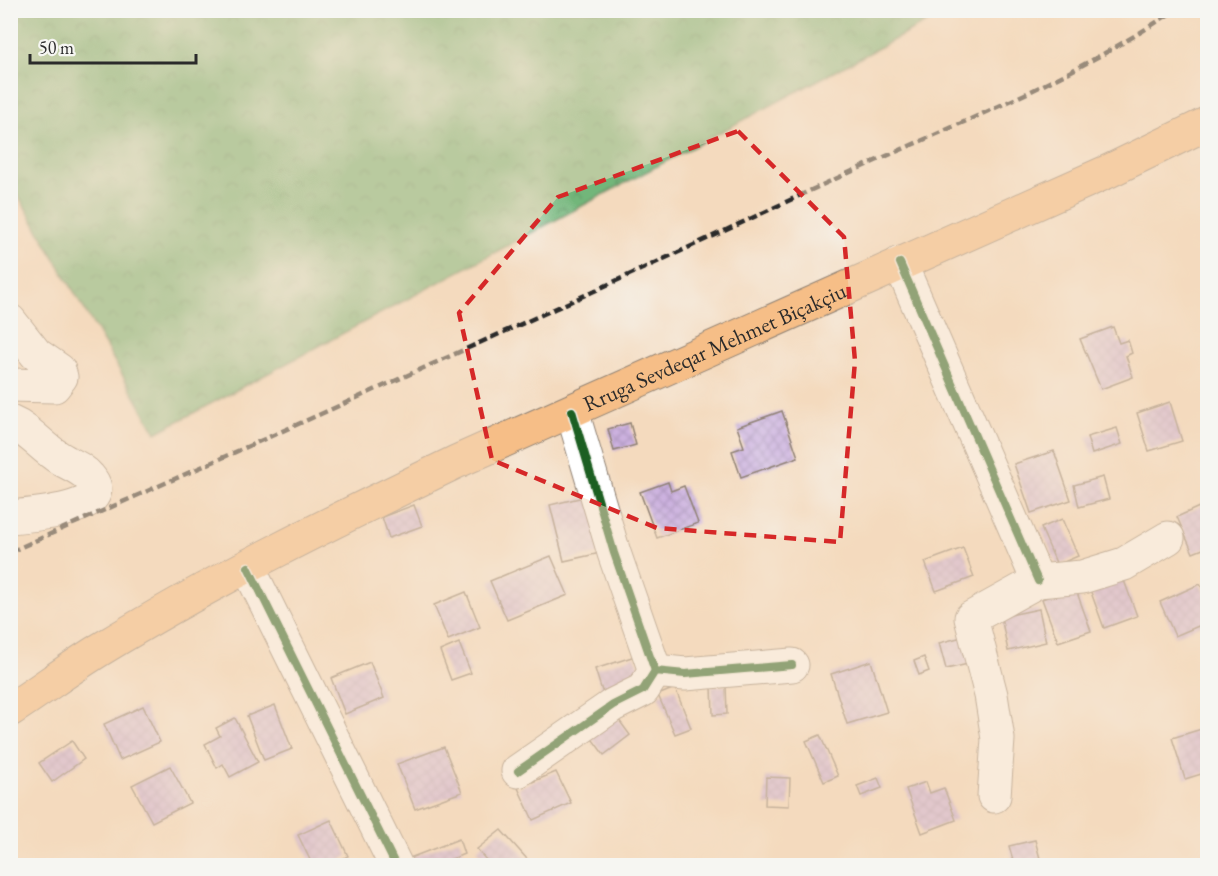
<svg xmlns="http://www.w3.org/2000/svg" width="1218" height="876" viewBox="0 0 1218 876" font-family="'EB Garamond',serif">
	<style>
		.forest { fill: url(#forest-crowns); stroke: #4e7052; stroke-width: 1.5 }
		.building { fill: url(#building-cross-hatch) }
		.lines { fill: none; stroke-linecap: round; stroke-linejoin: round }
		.minor-casing { stroke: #908274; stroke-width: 35 }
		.major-casing { stroke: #908274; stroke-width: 35 }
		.minor { stroke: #fff; stroke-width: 33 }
		.major { stroke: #f6be87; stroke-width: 33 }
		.rail { stroke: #2b2b2b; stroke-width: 4.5; stroke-dasharray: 9 4.5; stroke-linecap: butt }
		.cycleway-casing { stroke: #f6f6f2; stroke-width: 11 }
		.cycleway { stroke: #1b5e20; stroke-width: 8 }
		.marked { fill: none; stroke: #d62828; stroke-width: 4.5; stroke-dasharray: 12 8; stroke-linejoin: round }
		.labels { text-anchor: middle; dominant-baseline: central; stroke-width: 5; stroke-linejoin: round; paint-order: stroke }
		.street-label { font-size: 22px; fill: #2b2b2b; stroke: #f6f6f2 }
	</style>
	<defs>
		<pattern id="forest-crowns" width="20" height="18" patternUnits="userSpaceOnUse" patternTransform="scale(1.5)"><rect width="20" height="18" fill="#72b67a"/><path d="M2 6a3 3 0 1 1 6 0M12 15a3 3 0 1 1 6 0" fill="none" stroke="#5e9464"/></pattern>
		<pattern id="building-cross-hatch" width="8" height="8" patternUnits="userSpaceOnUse" patternTransform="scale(1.5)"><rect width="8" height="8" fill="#ccb1df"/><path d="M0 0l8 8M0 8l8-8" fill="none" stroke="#af98c0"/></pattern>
	</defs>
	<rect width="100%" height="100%" fill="#f6f6f2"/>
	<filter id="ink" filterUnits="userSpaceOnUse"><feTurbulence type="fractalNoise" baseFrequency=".0167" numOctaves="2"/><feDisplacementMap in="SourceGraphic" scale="12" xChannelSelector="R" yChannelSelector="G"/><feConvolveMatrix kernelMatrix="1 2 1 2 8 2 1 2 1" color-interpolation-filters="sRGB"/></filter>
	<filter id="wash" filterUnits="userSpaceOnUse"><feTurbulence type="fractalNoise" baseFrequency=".008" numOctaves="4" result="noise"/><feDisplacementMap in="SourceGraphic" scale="24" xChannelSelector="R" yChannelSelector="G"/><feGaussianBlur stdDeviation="1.35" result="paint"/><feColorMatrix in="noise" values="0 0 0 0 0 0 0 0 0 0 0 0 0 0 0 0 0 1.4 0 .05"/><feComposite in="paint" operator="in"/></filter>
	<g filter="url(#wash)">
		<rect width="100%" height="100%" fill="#f4dabe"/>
		<polygon class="forest" points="10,11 11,10 948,11 156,433 11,183"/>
		<g id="blocks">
			<g class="building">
				<polygon points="1113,327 1119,343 1128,340 1132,353 1126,356 1133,377 1101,389 1080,339"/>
				<polygon points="1170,402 1182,441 1149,451 1137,413"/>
				<polygon points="782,411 798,457 741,477 732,451 744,447 737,427"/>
				<polygon points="630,423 636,445 614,451 608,429"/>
				<polygon points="1117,428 1122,444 1092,454 1087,437"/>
				<polygon points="1054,451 1071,500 1031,513 1014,464"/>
				<polygon points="1103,477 1109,499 1079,507 1074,485"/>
				<polygon points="668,482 671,491 684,486 698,523 657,538 640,492"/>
				<polygon points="592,495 605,552 564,561 550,505"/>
				<polygon points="1208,503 1208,547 1193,553 1177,517"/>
				<polygon points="414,505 422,526 389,538 382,517"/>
				<polygon points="1062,519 1078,556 1057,565 1041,528"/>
				<polygon points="963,548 974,577 936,591 925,562"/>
				<polygon points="551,556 568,595 507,620 490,581"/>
				<polygon points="1121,572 1137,616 1104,628 1088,584"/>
				<polygon points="1200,584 1208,599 1208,622 1175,636 1160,602"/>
				<polygon points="1075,587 1091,631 1058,642 1042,599"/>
				<polygon points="466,592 480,627 448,640 434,605"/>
				<polygon points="1039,609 1046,642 1008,651 1001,617"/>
				<polygon points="970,635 977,662 946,669 939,643"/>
				<polygon points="459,643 471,673 451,680 440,651"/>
				<polygon points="635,656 642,678 602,691 595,669"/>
				<polygon points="924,657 929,671 919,675 914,661"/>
				<polygon points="871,661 887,712 847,724 831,674"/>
				<polygon points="370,662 384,698 345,714 331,678"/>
				<polygon points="712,686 726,686 727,714 713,715"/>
				<polygon points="675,688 691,728 675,734 658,695"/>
				<polygon points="275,705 292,749 264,760 247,716"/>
				<polygon points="143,706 160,742 120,760 104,724"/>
				<polygon points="616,716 630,735 604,755 590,736"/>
				<polygon points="235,718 258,762 230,777 223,764 217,768 205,744 220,736 216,728"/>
				<polygon points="1208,727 1208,772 1185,779 1172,738"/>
				<polygon points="820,735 838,776 824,782 806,741"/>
				<polygon points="72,741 84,759 52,782 39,763"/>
				<polygon points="444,747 462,792 415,809 397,764"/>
				<polygon points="170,766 190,803 152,822 132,785"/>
				<polygon points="556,772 571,803 533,820 518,788"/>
				<polygon points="766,777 790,778 789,806 765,805"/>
				<polygon points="878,778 882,788 861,796 857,786"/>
				<polygon points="926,782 930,793 944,788 956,820 922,833 906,789"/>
				<polygon points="331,820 348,856 328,866 313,866 298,835"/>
				<polygon points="501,830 527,859 519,866 491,866 477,849"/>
				<polygon points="459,839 464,854 435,866 404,866 402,861"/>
				<polygon points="1035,840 1042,866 1001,866 1013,860 1009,846"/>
			</g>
		</g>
	</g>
	<g filter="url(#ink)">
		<use href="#blocks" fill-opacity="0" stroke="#908274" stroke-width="1.5"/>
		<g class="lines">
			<defs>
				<g id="minor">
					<polyline points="900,263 1038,581"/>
					<polyline points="10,321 36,354 59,370 61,377 54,386 10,385"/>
					<polyline points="572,411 614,553 655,671"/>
					<path d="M 10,422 C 29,430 39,444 55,455 C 65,463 81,467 89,477 C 119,511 25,515 10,517"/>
					<polyline points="248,567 396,866"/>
					<polyline points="518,771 613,705 643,690 655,671 685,674 792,665"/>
					<polyline points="994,796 998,739 991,695 971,618 1038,581 1082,577 1124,564 1168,538"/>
				</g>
				<g id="major">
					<path id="s1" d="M 10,710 C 41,690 70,668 101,649 C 215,579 336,520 456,462 L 1109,171 L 1208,123"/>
				</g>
			</defs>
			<use href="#minor" class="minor-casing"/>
			<use href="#major" class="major-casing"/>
			<use href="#minor" class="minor"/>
			<use href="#major" class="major"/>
			<path class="rail" d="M 10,552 C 282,431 554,312 822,185 C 941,130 1066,84 1175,10"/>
			<defs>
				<g id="cycleway">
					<polyline points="900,263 1038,581"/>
					<polyline points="572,411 614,553 655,671"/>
					<polyline points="248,567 396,866"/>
					<polyline points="518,771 613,705 643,690 655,671 685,674 792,665"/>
				</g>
			</defs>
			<use href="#cycleway" class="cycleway-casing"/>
			<use href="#cycleway" class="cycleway"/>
		</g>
	</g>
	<path d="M0 0H1218V876H0ZM 738,131 L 844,237 L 855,361 L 840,542 L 657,528 L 492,460 L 459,313 L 558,197 Z" fill="#f4dabe" fill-opacity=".55" fill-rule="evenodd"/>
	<path class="marked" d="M 738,131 L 844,237 L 855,361 L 840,542 L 657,528 L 492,460 L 459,313 L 558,197 Z"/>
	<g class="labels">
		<g class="street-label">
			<text stroke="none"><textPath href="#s1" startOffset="794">Rruga Sevdeqar Mehmet Biçakçiu</textPath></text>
		</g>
	</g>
	<rect width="1218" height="876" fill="none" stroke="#f6f6f2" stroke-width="36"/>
	<path d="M30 54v9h166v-9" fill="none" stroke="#2b2b2b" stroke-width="3"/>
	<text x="39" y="54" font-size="18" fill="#2b2b2b" stroke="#f6f6f2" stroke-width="4.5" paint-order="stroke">50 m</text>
</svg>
